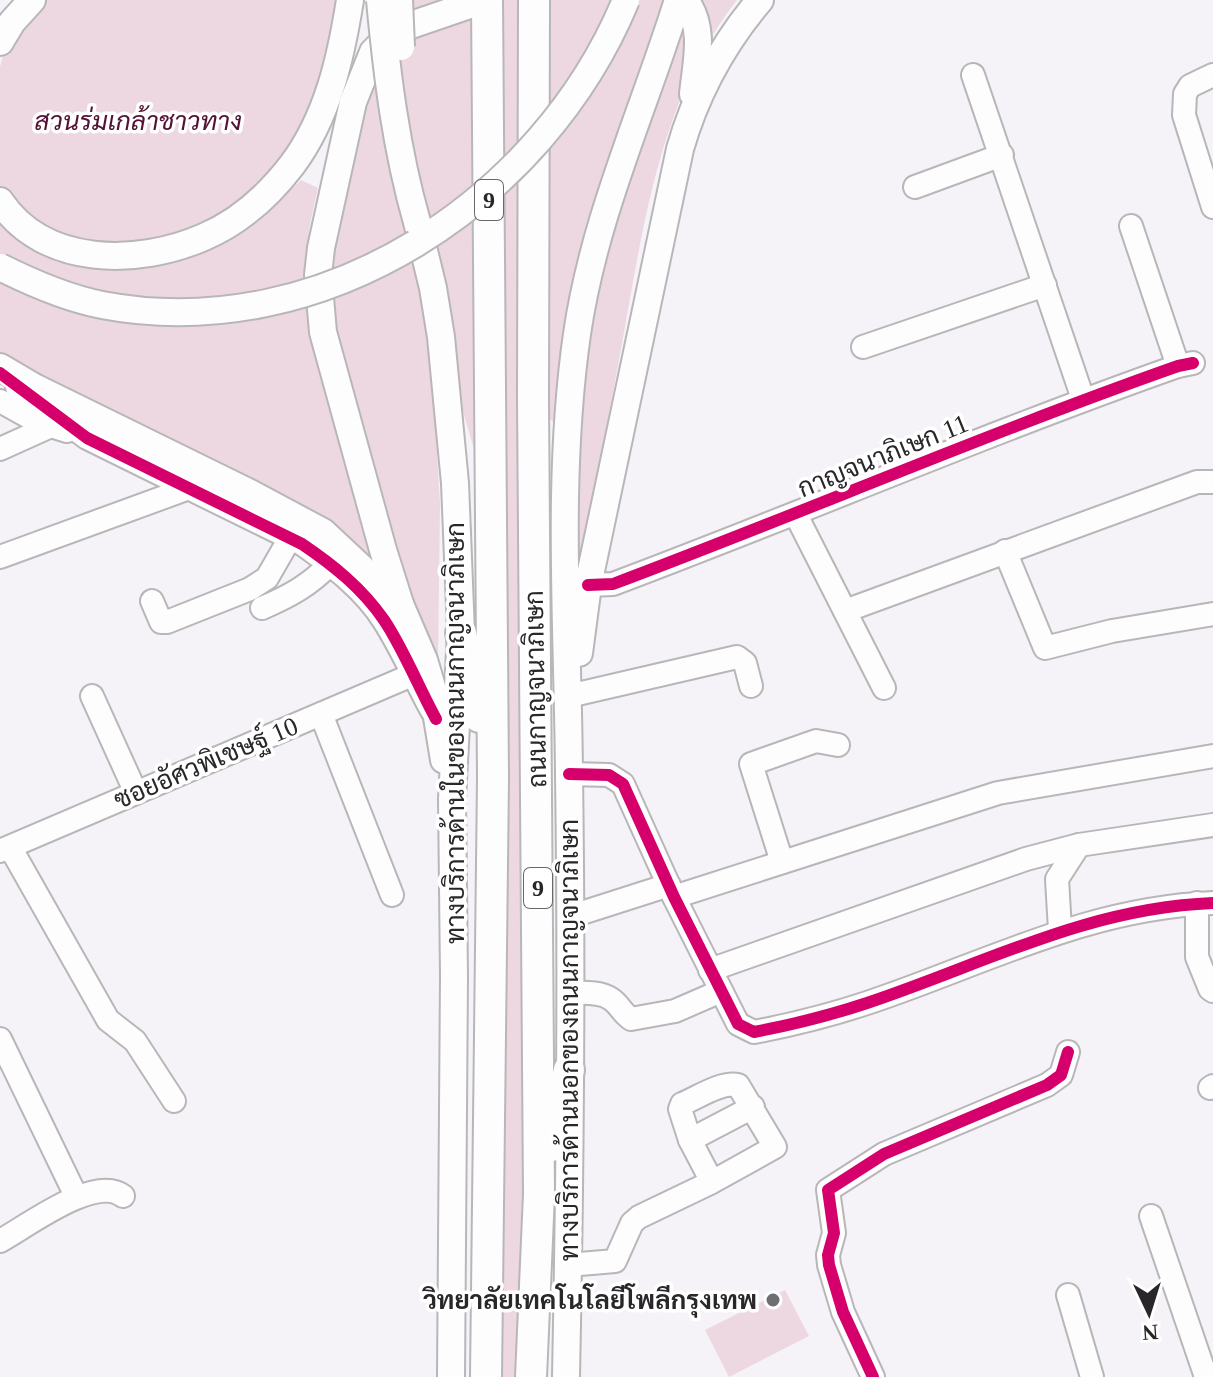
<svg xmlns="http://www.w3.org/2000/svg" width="1213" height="1377" viewBox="0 0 1213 1377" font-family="'Times New Roman',Sarabun,serif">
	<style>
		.green { fill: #edd8e2 }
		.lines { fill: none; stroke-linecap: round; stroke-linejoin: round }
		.minor-casing { stroke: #b8b6b9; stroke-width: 26 }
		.major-casing { stroke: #b8b6b9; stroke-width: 30 }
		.highway-casing { stroke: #b8b6b9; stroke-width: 34 }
		.minor { stroke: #fefdfe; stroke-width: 22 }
		.major { stroke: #fefdfe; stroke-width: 26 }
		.highway { stroke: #fefdfe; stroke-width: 30 }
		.major-bridge-casing { stroke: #b8b6b9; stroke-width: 30; stroke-linecap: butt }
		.major-bridge { stroke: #fefdfe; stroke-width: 26 }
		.cycleway-casing { stroke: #fff; stroke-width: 17 }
		.cycleway { stroke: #d6006c; stroke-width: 12 }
		.poi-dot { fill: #706e71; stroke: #fff; stroke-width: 3 }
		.labels { text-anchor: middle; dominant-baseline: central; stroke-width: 7; stroke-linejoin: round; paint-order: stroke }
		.shield { fill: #fff; stroke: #696869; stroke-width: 2 }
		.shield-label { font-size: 24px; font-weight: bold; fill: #292729 }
		.park-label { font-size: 26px; font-style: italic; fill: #531135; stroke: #fff }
		.street-label { font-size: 26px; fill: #292729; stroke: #fff }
		.poi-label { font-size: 26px; font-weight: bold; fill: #292729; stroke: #fff; text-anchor: end }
	</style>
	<rect width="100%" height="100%" fill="#f5f3f7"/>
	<g class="green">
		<polygon points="46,0 349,0 323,96 257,194 174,239 140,244 89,244 55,236 4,195 0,187 0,67 3,55"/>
		<path d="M 379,0 L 737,0 C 659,99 643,229 621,349 C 607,427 592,505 576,583 L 577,439 L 522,399 L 525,1098 L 521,1377 L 503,1377 L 500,402 L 477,459 L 463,412 L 434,404 L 440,504 L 438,665 L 408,598 L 345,386 L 322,272 Z"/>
		<polygon points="301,180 318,188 310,224 303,278 319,362 376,564 0,358 0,218 20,237 57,262 97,267 154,267 199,253 257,222"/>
		<polygon points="785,1290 809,1336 729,1377 705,1330"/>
	</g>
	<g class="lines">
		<defs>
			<g id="minor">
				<polyline points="973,75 1083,399"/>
				<polyline points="1213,75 1190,86 1185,94 1184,115 1213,207"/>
				<polyline points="915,187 1002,155"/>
				<polyline points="1131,226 1178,366"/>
				<polyline points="863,347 1045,285"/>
				<path d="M 17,387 L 87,438 L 302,544 C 333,566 364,589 384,621 C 402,649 416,682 432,711"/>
				<polyline points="0,401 38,422 67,431"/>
				<polyline points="0,449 51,426"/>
				<polyline points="796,515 884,688"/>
				<polyline points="1005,551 1045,648 1112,631 1213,614"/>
				<polyline points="0,557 189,488"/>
				<path d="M 588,585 L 613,584 C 802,513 988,433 1178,366 L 1193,363"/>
				<polyline points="152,601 161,622 167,622 250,589 267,578 290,538"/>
				<path d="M 262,608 C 288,597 310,585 330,564"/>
				<polyline points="845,611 1197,482 1213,482"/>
				<polyline points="573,695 737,657 745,663 751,686"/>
				<polyline points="92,696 136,793"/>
				<polyline points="321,714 392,895"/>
				<path d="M 569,774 L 609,775 L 623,784 L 674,897 L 738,1024 L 754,1032 C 791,1025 831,1015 867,1003 C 984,964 1086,908 1213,903"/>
				<polyline points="10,847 108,1020 135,1041 174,1101"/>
				<polyline points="0,851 412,675"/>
				<polyline points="782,862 751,764 816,741 838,745"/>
				<polyline points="674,897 998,793 1213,756"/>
				<polyline points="1197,903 1197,957 1210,989 1213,991"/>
				<polyline points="569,917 669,885"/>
				<polyline points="1060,930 1057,879 1079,845"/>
				<polyline points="710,970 1026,859 1079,845 1213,825"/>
				<path d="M 569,993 C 582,993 600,991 611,999 C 619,1004 622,1013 631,1019 L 675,1011 L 721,991"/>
				<polyline points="0,1039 76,1196"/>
				<polyline points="1210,1088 1213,1086"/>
				<polyline points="690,1140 753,1107"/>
				<polyline points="1151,1216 1206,1377"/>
				<path d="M 0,1241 C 26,1227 95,1174 123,1196"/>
				<path d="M 568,1265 L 615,1261 L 632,1223 L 639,1217 L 712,1182 L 775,1147 L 738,1085 C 720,1082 699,1097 682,1104 L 680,1109 L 690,1140 L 712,1182"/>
				<polyline points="1068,1295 1092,1377"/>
				<polyline points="873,1377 843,1312 829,1265 828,1255 834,1233 828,1190 884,1154 1047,1085 1061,1075 1068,1052"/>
			</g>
			<g id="major">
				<path d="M 685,0 C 706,28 696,62 693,94"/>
				<polyline points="0,42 12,22 32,0"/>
				<path d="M 0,201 C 44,267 138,266 204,237 C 239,222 269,195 292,165 C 328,117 341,57 350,0"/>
				<polyline points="417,222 433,288 441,337 455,483 461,633 452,799 454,976 451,1377"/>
				<polyline points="0,367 34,387 250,493 323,532 400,604 424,660 432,687 444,760"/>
				<polyline points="400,604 383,550 323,332 318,275 321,248 353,102 373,52 389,36 411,25 484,0"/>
				<path d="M 579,653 L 588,585 L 680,149 C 696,93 722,45 760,0"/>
				<path d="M 566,1377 C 570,1176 572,975 569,775 C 568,628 556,480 577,334 C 594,217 643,112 678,0"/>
			</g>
			<g id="highway">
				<polyline points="461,633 479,717"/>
				<polyline points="551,1146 569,1070"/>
				<polyline points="486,1377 493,778 487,0"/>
				<polyline points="531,1377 539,1194 533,399 534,0"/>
			</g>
		</defs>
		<use href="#minor" class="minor-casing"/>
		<use href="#major" class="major-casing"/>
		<use href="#highway" class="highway-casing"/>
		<use href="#minor" class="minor"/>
		<use href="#major" class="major"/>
		<use href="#highway" class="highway"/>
		<defs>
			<g id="major-bridge">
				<path d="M 380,0 C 387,75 396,149 417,222"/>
				<polyline points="399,0 401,47"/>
				<path d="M 0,267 C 32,283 66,298 102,305 C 322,347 543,201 626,0"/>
			</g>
		</defs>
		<use href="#major-bridge" class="major-bridge-casing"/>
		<use href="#major-bridge" class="major-bridge"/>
		<defs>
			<g id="cycleway">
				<path d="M 0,373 L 87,438 L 302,544 C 333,565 362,588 384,620 C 403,648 419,688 436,719"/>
				<path d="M 588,585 L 613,584 C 802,513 988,433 1178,366 L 1193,363"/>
				<path d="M 569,774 L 609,775 L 623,784 L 674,897 L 738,1024 L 754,1032 C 791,1025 831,1015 867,1003 C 984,964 1086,908 1213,903"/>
				<polyline points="873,1377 843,1312 829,1265 828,1255 834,1233 828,1190 884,1154 1047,1085 1061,1075 1068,1052"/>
			</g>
		</defs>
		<use href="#cycleway" class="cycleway-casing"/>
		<use href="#cycleway" class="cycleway"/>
	</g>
	<circle class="poi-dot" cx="773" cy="1300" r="8"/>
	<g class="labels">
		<g class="shield">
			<rect x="475" y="180" width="28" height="40" rx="6"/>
			<rect x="524" y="868" width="28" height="40" rx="6"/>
		</g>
		<g class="shield-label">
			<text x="489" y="200">9</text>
			<text x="538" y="888">9</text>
		</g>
		<g class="park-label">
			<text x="138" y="121">สวนร่มเกล้าชาวทาง</text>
		</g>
		<g class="street-label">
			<text transform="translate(883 456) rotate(-22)">กาญจนาภิเษก 11</text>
			<text transform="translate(536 689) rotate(-91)">ถนนกาญจนาภิเษก</text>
			<text transform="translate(455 733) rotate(-90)">ทางบริการด้านในของถนนกาญจนาภิเษก</text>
			<text transform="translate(206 763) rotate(-23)">ซอยอัศวพิเชษฐ์ 10</text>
			<text transform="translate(569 1040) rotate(-90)">ทางบริการด้านนอกของถนนกาญจนาภิเษก</text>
		</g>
		<g class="poi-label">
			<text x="757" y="1300">วิทยาลัยเทคโนโลยีโพลีกรุงเทพ</text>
		</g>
	</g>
	<g transform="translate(1149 1313) rotate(176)" stroke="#ffffff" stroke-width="6" paint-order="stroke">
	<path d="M0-6L14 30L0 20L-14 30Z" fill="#292729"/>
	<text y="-12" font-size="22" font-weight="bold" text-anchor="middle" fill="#292729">N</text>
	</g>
</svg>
